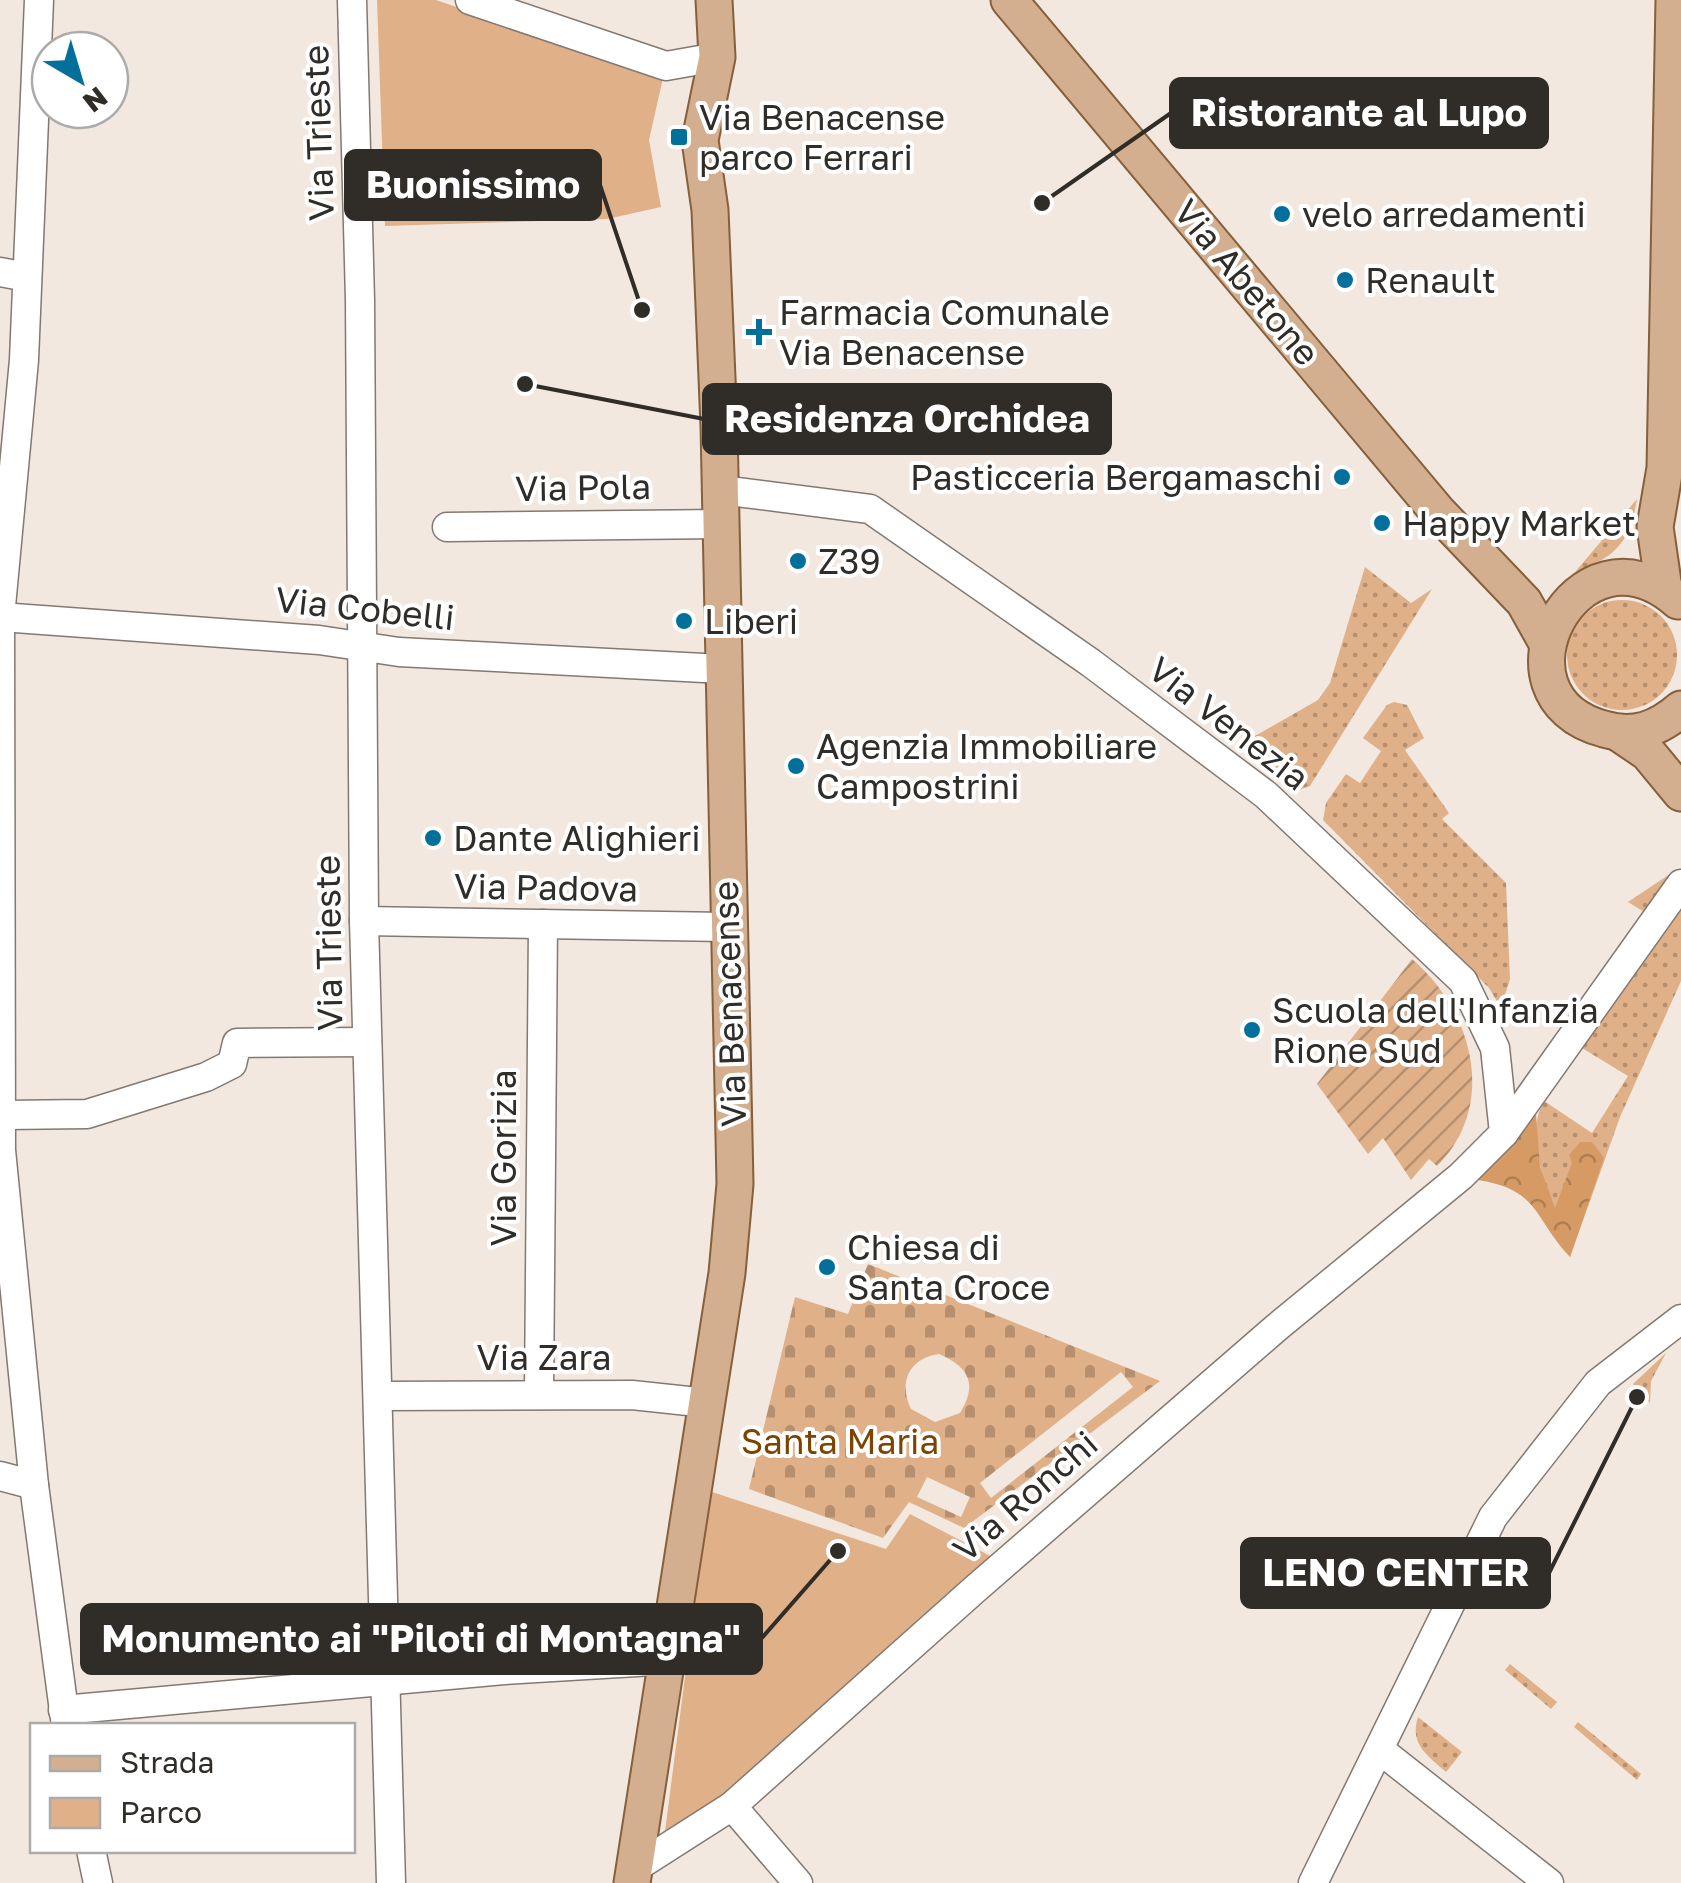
<svg xmlns="http://www.w3.org/2000/svg" width="1681" height="1883" viewBox="0 0 1681 1883" font-family="'Golos Text',sans-serif">
	<style>
		.grass { fill: url(#grass-dots) }
		.forest { fill: url(#forest-crowns) }
		.cemetery { fill: url(#cemetery-stones); fill-rule: evenodd }
		.park { fill: #e0b088 }
		.garden { fill: url(#garden-furrows) }
		.lines { fill: none; stroke-linecap: round; stroke-linejoin: round }
		.minor-casing { stroke: #827971; stroke-width: 31 }
		.major-casing { stroke: #865f3b; stroke-width: 39 }
		.minor { stroke: #fff; stroke-width: 28 }
		.major { stroke: #d3af8f; stroke-width: 35 }
		.poi-dot { fill: #03709c; stroke: #fff; stroke-width: 4 }
		.labels { text-anchor: middle; dominant-baseline: central; stroke-width: 8; stroke-linejoin: round; paint-order: stroke }
		.poi-label { font-size: 35px; fill: #302c28; stroke: #fff; text-anchor: start }
		.street-label { font-size: 35px; fill: #302c28; stroke: #fff }
		.park-label { font-size: 35px; fill: #7c4400; stroke: #fff }
		.leader { fill: none; stroke: #302c28; stroke-width: 4 }
		.callout-dot { fill: #302c28; stroke: #fff; stroke-width: 4 }
		.callout { fill: #302c28; stroke: #302c28; stroke-width: 4 }
		.callout-label { font-size: 38px; text-anchor: middle; font-weight: bold; fill: #fff }
	</style>
	<defs>
		<pattern id="grass-dots" width="8" height="8" patternUnits="userSpaceOnUse" patternTransform="scale(2.5)"><rect width="8" height="8" fill="#e0b088"/><path d="M2 2h.1M6 6h.1" fill="none" stroke="#b68f6f" stroke-width="1.8" stroke-linecap="round"/></pattern>
		<pattern id="forest-crowns" width="20" height="18" patternUnits="userSpaceOnUse" patternTransform="scale(2.5)"><rect width="20" height="18" fill="#d69a65"/><path d="M2 6a3 3 0 1 1 6 0M12 15a3 3 0 1 1 6 0" fill="none" stroke="#ae7e53"/></pattern>
		<pattern id="cemetery-stones" width="16" height="16" patternUnits="userSpaceOnUse" patternTransform="scale(2.5)"><rect width="16" height="16" fill="#e0b088"/><path d="M2 7V4a2 2 0 0 1 4 0v3zM10 15v-3a2 2 0 0 1 4 0v3z" fill="#b68f6f"/></pattern>
		<pattern id="garden-furrows" width="10" height="10" patternUnits="userSpaceOnUse" patternTransform="scale(2.5)"><rect width="10" height="10" fill="#e0b088"/><path d="M-1 1l2-2M0 10L10 0M9 11l2-2" fill="none" stroke="#b68f6f"/></pattern>
	</defs>
	<rect width="100%" height="100%" fill="#f2e8df"/>
	<g class="grass">
		<path d="M 1637,499 C 1630,542 1616,557 1575,572 Z"/>
		<polygon points="1365,567 1411,603 1432,589 1310,786 1299,790 1243,743 1318,700 1330,683"/>
		<circle cx="1622" cy="655" r="55"/>
		<polygon points="1394,702 1407,705 1424,738 1405,750 1449,813 1442,819 1506,883 1510,979 1501,1008 1489,988 1323,820 1326,803 1346,774 1360,783 1381,751 1363,738 1387,705"/>
		<polygon points="1670,874 1673,876 1646,913 1628,902"/>
		<path d="M 1681,903 L 1681,981 L 1620,1117 L 1570,1257 C 1557,1214 1520,1141 1544,1101 L 1592,1133 L 1628,1076 L 1577,1045 Z"/>
		<polygon points="1666,1353 1651,1381 1650,1403 1633,1384"/>
		<polygon points="1510,1664 1557,1702 1551,1709 1505,1670"/>
		<path d="M 1418,1717 L 1462,1752 L 1446,1772 C 1428,1756 1409,1744 1418,1717 Z"/>
		<polygon points="1578,1722 1641,1774 1637,1780 1574,1727"/>
	</g>
	<path class="forest" d="M 1536,1114 L 1540,1167 L 1555,1208 L 1572,1163 L 1569,1155 L 1580,1142 L 1592,1142 L 1604,1158 L 1570,1257 C 1532,1216 1540,1190 1478,1180 Z"/>
	<path class="cemetery" d="M 868,1264 L 1160,1381 L 964,1528 L 909,1502 L 883,1538 L 749,1489 L 795,1297 L 848,1314 ZM 939,1354 C 969,1367 978,1384 960,1413 L 935,1422 L 911,1409 C 898,1383 909,1358 939,1354 ZM 1121,1372 L 1133,1387 L 991,1498 L 980,1483 ZM 927,1477 L 970,1497 L 961,1517 L 917,1497 Z"/>
	<g class="park">
		<polygon points="377,0 436,0 663,78 649,140 661,207 607,219 385,226"/>
		<polygon points="709,1491 886,1549 910,1514 994,1558 663,1847"/>
	</g>
	<path class="garden" d="M 1412,959 C 1472,1010 1499,1104 1437,1166 L 1429,1159 L 1411,1180 L 1383,1138 L 1368,1154 L 1317,1084 Z"/>
	<g class="lines">
		<defs>
			<g id="minor">
				<polyline points="39,0 24,360 0,617 1,1150 34,1485 66,1726"/>
				<polyline points="352,0 360,300 364,921 391,1883"/>
				<polyline points="470,0 666,66 717,57"/>
				<polyline points="0,272 27,277"/>
				<polyline points="447,527 721,524"/>
				<polyline points="0,617 319,640 399,652 723,669"/>
				<polyline points="364,921 726,927"/>
				<polyline points="4,1115 87,1114 206,1077 232,1064 237,1043 367,1042"/>
				<polyline points="1504,1133 1681,884"/>
				<polyline points="539,1393 543,924"/>
				<polyline points="379,1396 632,1395 707,1403"/>
				<polyline points="0,1476 34,1485"/>
				<polyline points="63,1710 504,1670 670,1660"/>
				<polyline points="1380,1750 1549,1883"/>
				<polyline points="732,1806 798,1883"/>
				<polyline points="91,1850 98,1883"/>
				<polyline points="635,1868 732,1806 974,1590 1276,1328 1461,1176 1504,1133 1495,1048 1463,981 1266,795 1091,663 870,509 721,490"/>
				<polyline points="1313,1883 1493,1517 1598,1383 1681,1319"/>
			</g>
			<g id="major">
				<polyline points="1009,0 1438,512 1524,602 1547,643"/>
				<polyline points="1664,589 1655,527 1665,468 1674,0"/>
				<path d="M 1678,601 C 1577,513 1482,697 1604,729 C 1634,738 1658,729 1681,709"/>
				<polyline points="1620,734 1648,753 1681,793"/>
				<polyline points="632,1883 727,1273 735,1184 719,426 710,210 700,140 717,57 714,0"/>
			</g>
		</defs>
		<use href="#minor" class="minor-casing"/>
		<use href="#major" class="major-casing"/>
		<use href="#minor" class="minor"/>
		<use href="#major" class="major"/>
	</g>
	<g class="poi-dot">
		<rect x="669" y="127" width="20" height="20" rx="5"/>
		<circle cx="1282" cy="214" r="10"/>
		<circle cx="1345" cy="280" r="10"/>
		<path d="M754 317h10v10h10v10h-10v10h-10v-10h-10v-10h10z"/>
		<circle cx="1342" cy="477" r="10"/>
		<circle cx="1382" cy="523" r="10"/>
		<circle cx="798" cy="561" r="10"/>
		<circle cx="684" cy="621" r="10"/>
		<circle cx="796" cy="766" r="10"/>
		<circle cx="433" cy="838" r="10"/>
		<circle cx="1252" cy="1030" r="10"/>
		<circle cx="827" cy="1267" r="10"/>
	</g>
	<g class="labels">
		<g class="poi-label">
			<text x="699" y="117">Via Benacense<tspan x="699" dy="40">parco Ferrari</tspan></text>
			<text x="1302" y="214">velo arredamenti</text>
			<text x="1365" y="280">Renault</text>
			<text x="779" y="312">Farmacia Comunale<tspan x="779" dy="40">Via Benacense</tspan></text>
			<text x="1322" y="477" text-anchor="end">Pasticceria Bergamaschi</text>
			<text x="1402" y="523">Happy Market</text>
			<text x="818" y="561">Z39</text>
			<text x="704" y="621">Liberi</text>
			<text x="816" y="746">Agenzia Immobiliare<tspan x="816" dy="40">Campostrini</tspan></text>
			<text x="453" y="838">Dante Alighieri</text>
			<text x="1272" y="1010">Scuola dell'Infanzia<tspan x="1272" dy="40">Rione Sud</tspan></text>
			<text x="847" y="1247">Chiesa di<tspan x="847" dy="40">Santa Croce</tspan></text>
		</g>
		<g class="street-label">
			<text transform="translate(318 133) rotate(-92)">Via Trieste</text>
			<text transform="translate(1247 282) rotate(50)">Via Abetone</text>
			<text transform="translate(583 487) rotate(-1)">Via Pola</text>
			<text transform="translate(365 608) rotate(6)">Via Cobelli</text>
			<text transform="translate(1229 723) rotate(38)">Via Venezia</text>
			<text transform="translate(546 887) rotate(1)">Via Padova</text>
			<text transform="translate(328 943) rotate(-91)">Via Trieste</text>
			<text transform="translate(729 1004) rotate(-92)">Via Benacense</text>
			<text transform="translate(503 1158) rotate(-90)">Via Gorizia</text>
			<text x="544" y="1357">Via Zara</text>
			<text transform="translate(1025 1496) rotate(-41)">Via Ronchi</text>
		</g>
		<g class="park-label">
			<text x="840" y="1441">Santa Maria</text>
		</g>
	</g>
	<path class="leader" d="M1042 203L1171 113M642 310L600 185M525 384L704 419M1637 1397L1549 1573M838 1551L761 1639"/>
	<g class="callout-dot">
		<circle cx="1042" cy="203" r="10"/>
		<circle cx="642" cy="310" r="10"/>
		<circle cx="525" cy="384" r="10"/>
		<circle cx="1637" cy="1397" r="10"/>
		<circle cx="838" cy="1551" r="10"/>
	</g>
	<g class="callout">
		<rect x="1171" y="79" width="376" height="68" rx="10"/>
		<rect x="346" y="151" width="254" height="68" rx="10"/>
		<rect x="704" y="385" width="406" height="68" rx="10"/>
		<rect x="1242" y="1539" width="307" height="68" rx="10"/>
		<rect x="82" y="1605" width="679" height="68" rx="10"/>
	</g>
	<g class="callout-label">
		<text x="1359" y="126">Ristorante al Lupo</text>
		<text x="473" y="198">Buonissimo</text>
		<text x="907" y="432">Residenza Orchidea</text>
		<text x="1396" y="1586">LENO CENTER</text>
		<text x="421" y="1652">Monumento ai "Piloti di Montagna"</text>
	</g>
	<rect x="30" y="1723" width="325" height="130" fill="#ffffff" stroke="#acaba9" stroke-width="2.5"/>
	<rect x="50" y="1756" width="50" height="15" fill="#d3af8f" stroke="#acaba9" stroke-width="2.5"/>
	<text x="120" y="1773" font-size="30" fill="#302c28">Strada</text>
	<rect x="50" y="1798" width="50" height="30" fill="#e0b088" stroke="#acaba9" stroke-width="2.5"/>
	<text x="120" y="1823" font-size="30" fill="#302c28">Parco</text>
	<g transform="translate(80 80) rotate(142)"><circle r="48" fill="#ffffff" stroke="#acaba9" stroke-width="2.5"/>
	<path d="M0-8L18 38L0 25L-18 38Z" fill="#03709c"/>
	<text y="-15" font-size="28" font-weight="bold" text-anchor="middle" fill="#302c28">N</text>
	</g>
</svg>
